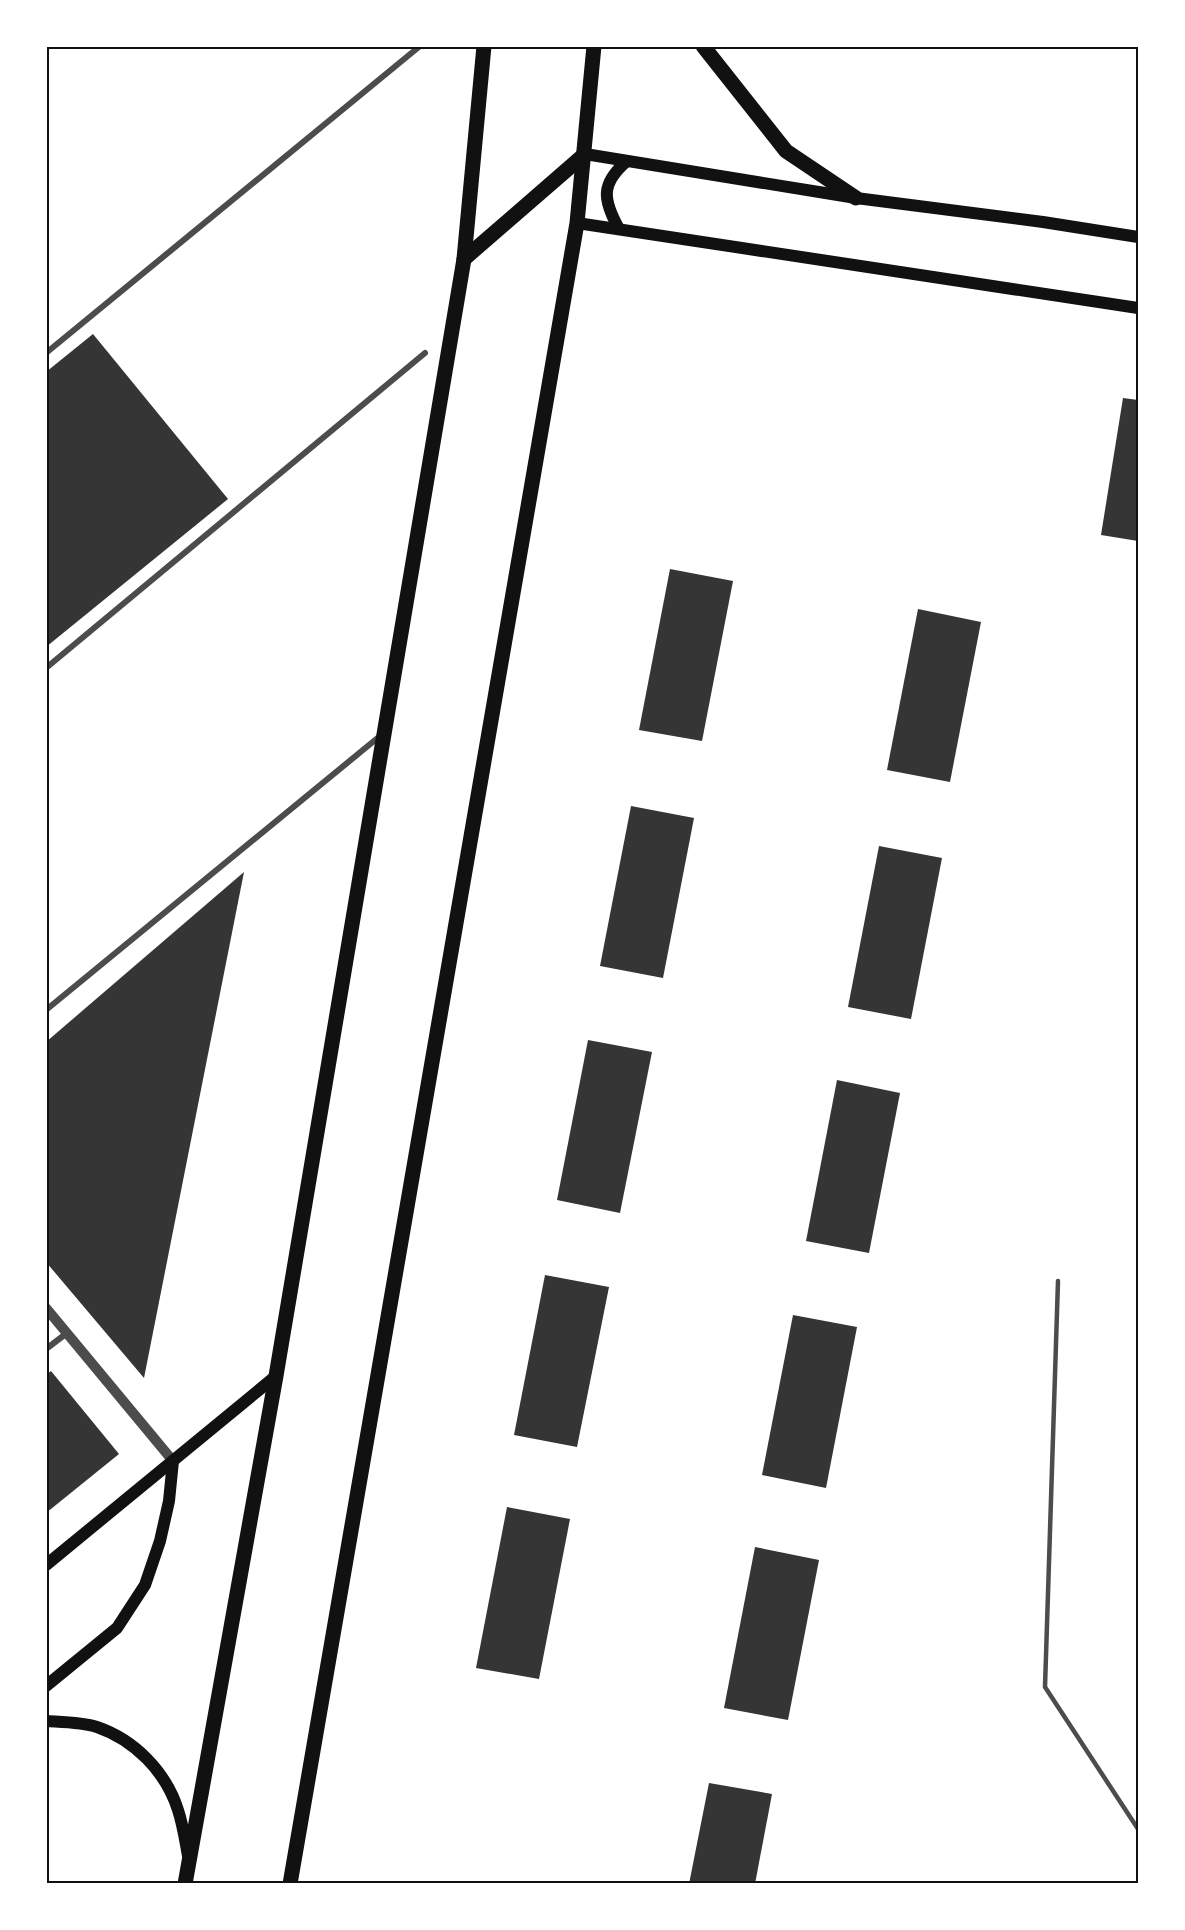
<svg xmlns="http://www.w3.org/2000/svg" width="1185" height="1930" viewBox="0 0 1185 1930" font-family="Overpass,sans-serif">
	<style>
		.building { fill: #353535 }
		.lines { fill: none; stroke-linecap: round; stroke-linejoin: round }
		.service { stroke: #4c4c4c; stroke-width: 4.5 }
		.minor { stroke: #4c4c4c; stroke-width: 6 }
		.tertiary { stroke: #4c4c4c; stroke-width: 10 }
		.secondary { stroke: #111; stroke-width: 12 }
		.primary { stroke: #111; stroke-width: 15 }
		.neatline { fill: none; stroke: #111; stroke-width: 2 }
	</style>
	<rect width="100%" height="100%" fill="#fff"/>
	<g class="building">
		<polygon points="93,334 228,499 46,647 46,372"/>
		<polygon points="1123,398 1138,400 1138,541 1101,535"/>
		<polygon points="670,569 733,581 702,741 639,730"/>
		<polygon points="918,609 981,622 950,782 887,770"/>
		<polygon points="631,806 694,818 663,978 600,966"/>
		<polygon points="879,846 942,858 911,1019 848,1007"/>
		<polygon points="244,872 144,1378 46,1262 46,1042"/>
		<polygon points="588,1040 652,1052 620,1213 557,1200"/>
		<polygon points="837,1080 900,1093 869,1253 806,1241"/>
		<polygon points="545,1275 609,1287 577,1447 514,1435"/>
		<polygon points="793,1315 857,1327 826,1488 762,1475"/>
		<polygon points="51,1371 119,1454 46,1513 46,1375"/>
		<polygon points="507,1507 570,1519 539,1679 476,1668"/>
		<polygon points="755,1547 819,1560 788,1720 724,1708"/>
		<polygon points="709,1783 772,1794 755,1884 689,1884"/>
	</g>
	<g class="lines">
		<polyline class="service" points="1058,1281 1045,1687 1138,1829"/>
		<g class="minor">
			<polyline points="46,353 420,46"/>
			<polyline points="46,668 425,353"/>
			<polyline points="46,1010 380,736"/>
			<polyline points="46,1349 67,1333"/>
		</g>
		<polyline class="tertiary" points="46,1308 173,1461"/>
		<g class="secondary">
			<polyline points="585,154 856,198 1043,222 1138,237"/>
			<polyline points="577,223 1138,308"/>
			<path d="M 619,229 C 603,200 600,184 627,161"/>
			<polyline points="46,1565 276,1376"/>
			<polyline points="46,1686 117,1628 145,1585 160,1541 169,1501 173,1461"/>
			<path d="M 46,1721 C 63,1722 82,1722 97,1727 C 135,1740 166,1772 178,1810 C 183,1825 185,1840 188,1856"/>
		</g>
		<g class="primary">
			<polyline points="703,46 786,151 856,198"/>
			<polyline points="464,259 585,154"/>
			<polyline points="185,1884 276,1376 464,259 484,46"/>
			<polyline points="290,1884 577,223 594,46"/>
		</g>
	</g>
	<rect width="1185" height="1930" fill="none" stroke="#ffffff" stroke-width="96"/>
	<rect x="48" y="48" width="1089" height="1834" class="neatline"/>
</svg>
